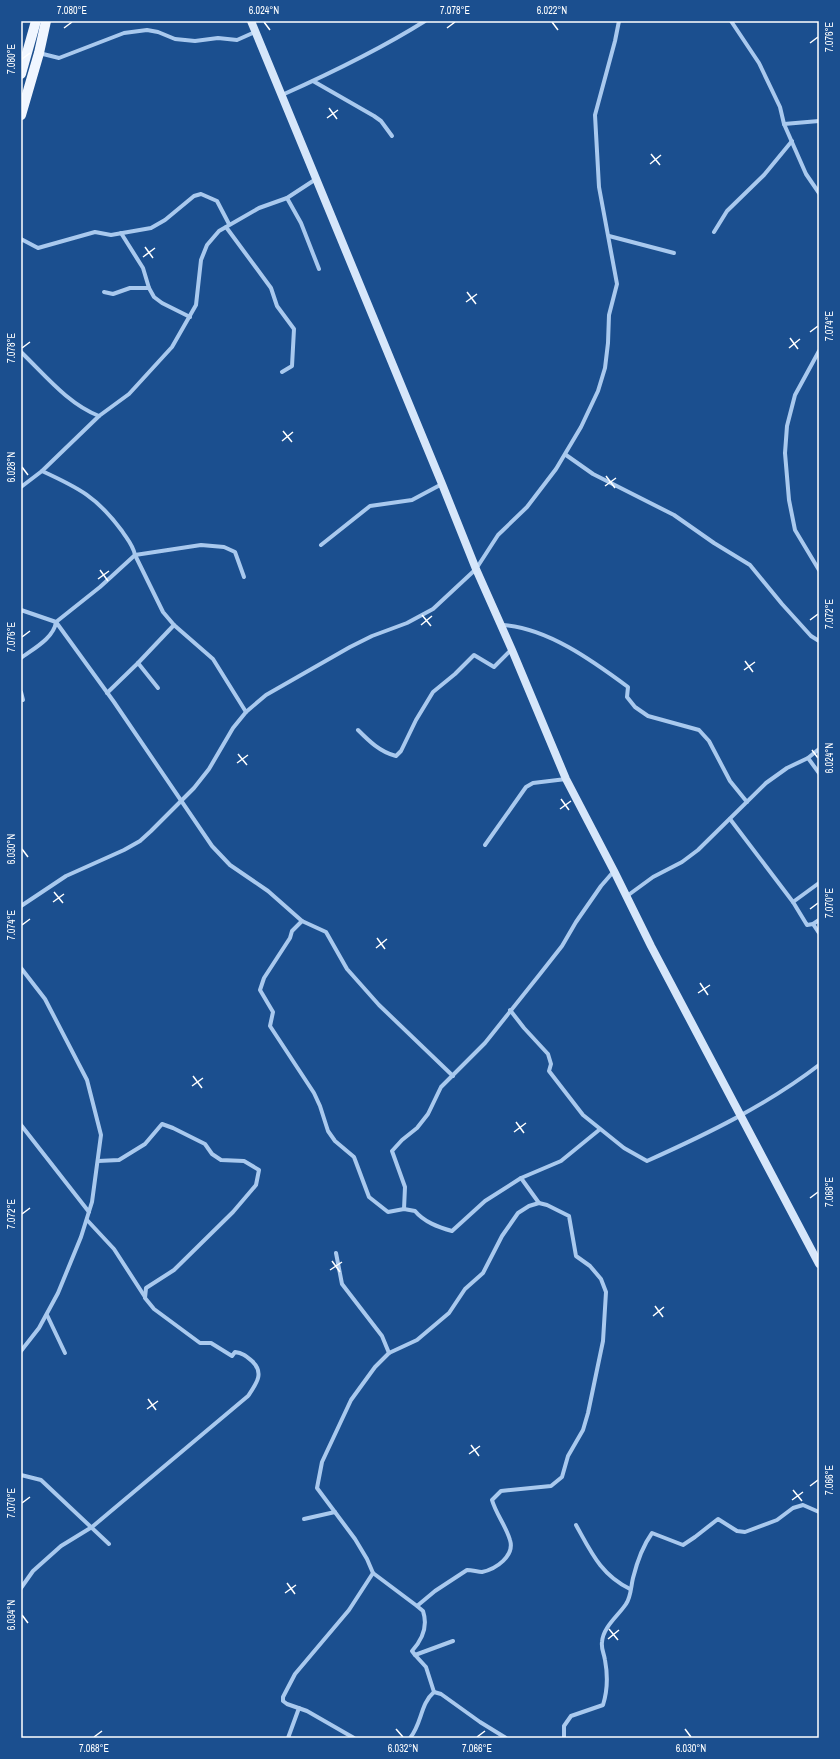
<svg xmlns="http://www.w3.org/2000/svg" width="840" height="1759" viewBox="0 0 840 1759" font-family="'Archivo Narrow',sans-serif">
	<style>
		.lines { fill: none; stroke-linecap: round; stroke-linejoin: round }
		.minor { stroke: #a9c9ee; stroke-width: 4 }
		.secondary { stroke: #d6e6fa; stroke-width: 8 }
		.primary { stroke: #f0f6ff; stroke-width: 10 }
		.ticks { fill: none; stroke: #fff; stroke-width: 1.5 }
		.neatline { fill: none; stroke: #fff; stroke-width: 1.5 }
		.ticks-label { font-size: 10px; text-anchor: middle; fill: #fff }
	</style>
	<rect width="100%" height="100%" fill="#1b4f8f"/>
	<g class="lines">
		<g class="minor">
			<polyline points="731,21 759,63 780,107 784,124 806,174 819,193"/>
			<polyline points="39,53 59,58 124,33 147,30 158,32 175,39 195,41 218,38 237,40 255,32"/>
			<polyline points="313,81 374,116 381,121 392,136"/>
			<path d="M 282,95 C 331,73 379,50 425,21"/>
			<polyline points="784,124 819,121"/>
			<polyline points="287,198 301,223 319,269"/>
			<polyline points="226,227 271,288 277,306 294,329 292,366 282,372"/>
			<polyline points="714,232 727,211 764,175 792,141"/>
			<polyline points="121,233 143,268 149,288 154,297 162,303 190,317"/>
			<polyline points="609,236 674,253"/>
			<polyline points="21,239 38,248 95,232 111,235 151,228 165,220 194,196 201,194 217,201 229,224"/>
			<polyline points="104,292 113,294 130,288 149,288"/>
			<polyline points="819,351 795,395 787,426 785,453 789,500 795,530 819,570"/>
			<path d="M 21,352 C 45,375 68,404 99,416"/>
			<polyline points="566,455 593,474 674,515 714,543 750,565 782,604 811,636 819,641"/>
			<path d="M 42,471 C 79,488 97,497 122,531 C 127,539 133,545 135,555 L 163,612 L 174,625 L 213,659 L 246,712"/>
			<polyline points="21,487 42,471 99,416 129,394 172,347 196,305 201,260 207,245 219,231 259,208 287,198 316,179"/>
			<polyline points="321,545 370,506 412,500 442,484"/>
			<polyline points="21,610 56,622 100,587 135,555 201,545 224,547 235,552 244,577"/>
			<path d="M 502,625 C 546,627 593,661 628,687 L 627,697 L 635,707 L 648,716 L 699,730 L 709,741 L 730,781 L 747,802"/>
			<path d="M 21,658 C 33,649 54,638 56,622 L 114,702 L 212,846 L 230,865 L 268,891 L 302,921 L 326,932 L 347,969 L 379,1005 L 453,1076"/>
			<polyline points="138,663 174,625"/>
			<polyline points="21,692 23,700"/>
			<polyline points="107,693 138,663 158,688"/>
			<path d="M 358,730 C 369,741 380,752 396,756 L 401,751 L 416,720 L 433,692 L 455,674 L 474,655 L 494,667 L 511,650"/>
			<polyline points="808,758 819,773"/>
			<polyline points="730,819 793,902 807,925 813,924 819,920"/>
			<polyline points="485,845 526,787 533,783 566,779"/>
			<polyline points="627,896 653,877 682,862 698,850 766,783 787,768 808,758 819,749"/>
			<polyline points="793,902 819,883"/>
			<polyline points="21,906 66,876 124,850 140,841 151,831 194,788 209,769 233,728 246,712 266,695 350,647 372,636 407,623 433,609 476,569 498,535 527,507 556,469 581,427 598,391 605,368 608,343 609,315 617,284 599,187 595,115 615,41 619,21"/>
			<path d="M 302,921 L 292,931 L 290,938 L 264,978 L 260,990 L 273,1012 L 270,1026 L 314,1093 L 320,1106 L 328,1131 L 335,1141 L 354,1157 L 369,1197 L 388,1212 L 404,1209 L 415,1211 C 424,1222 438,1227 452,1231 L 485,1201 L 521,1178 L 561,1161 L 599,1130"/>
			<polyline points="813,924 819,933"/>
			<polyline points="21,968 45,999 87,1080 101,1135 92,1202 81,1237 58,1293 39,1328 21,1351"/>
			<path d="M 510,1010 L 524,1028 L 548,1054 L 551,1064 L 549,1071 L 583,1115 L 624,1148 L 647,1161 C 707,1134 767,1105 819,1065"/>
			<polyline points="21,1125 89,1212"/>
			<polyline points="521,1178 539,1203"/>
			<polyline points="404,1209 405,1187 392,1151 402,1140 417,1128 428,1114 441,1087 485,1043 540,974 562,946 576,922 601,886 614,871"/>
			<polyline points="87,1220 114,1249 145,1297"/>
			<polyline points="336,1253 342,1284 382,1336 389,1353"/>
			<polyline points="47,1315 65,1353"/>
			<polyline points="21,1475 41,1480 109,1544"/>
			<polyline points="304,1519 335,1512"/>
			<path d="M 576,1525 C 591,1552 601,1575 630,1589"/>
			<path d="M 21,1588 L 33,1571 L 61,1546 L 92,1527 L 248,1396 C 256,1384 265,1373 252,1361 C 246,1356 243,1353 235,1352 L 232,1356 L 211,1343 L 200,1343 L 154,1309 L 145,1298 L 146,1288 L 174,1270 L 233,1212 L 256,1185 L 259,1170 L 244,1161 L 221,1160 L 212,1154 L 205,1144 L 173,1128 L 162,1124 L 145,1144 L 119,1160 L 98,1161"/>
			<path d="M 417,1606 L 435,1591 L 467,1570 C 472,1570 478,1572 482,1572 C 496,1569 515,1556 510,1540 C 506,1526 496,1514 492,1500 L 501,1491 L 551,1486 L 562,1477 L 568,1456 L 583,1430 L 588,1413 L 603,1341 L 606,1292 L 601,1279 L 590,1266 L 576,1256 L 569,1216 L 547,1205 L 539,1203 L 529,1206 L 518,1213 L 502,1236 L 483,1273 L 465,1289 L 449,1313 L 417,1340 L 389,1353 L 375,1367 L 351,1400 L 322,1462 L 317,1488 L 355,1539 L 367,1559 L 373,1573 L 417,1606 L 423,1611 C 428,1626 423,1639 412,1651 L 415,1655 L 453,1641"/>
			<polyline points="415,1655 426,1667 434,1692"/>
			<polyline points="288,1738 299,1708"/>
			<polyline points="354,1738 307,1711 287,1704 283,1701 283,1697 295,1674 349,1610 373,1573"/>
			<path d="M 410,1738 C 422,1724 420,1704 434,1692 L 441,1694 L 480,1722 L 506,1738"/>
			<path d="M 564,1738 L 564,1726 L 571,1716 L 603,1705 C 608,1689 608,1676 605,1660 C 604,1653 601,1649 602,1642 C 603,1627 618,1616 626,1604 C 631,1597 631,1586 633,1578 C 637,1562 642,1547 652,1533 L 683,1545 L 695,1537 L 718,1519 L 737,1531 L 745,1532 L 777,1520 L 793,1508 L 803,1505 L 819,1512"/>
		</g>
		<polyline class="secondary" points="251,21 442,484 476,569 512,650 566,779 614,871 651,946 819,1264"/>
		<g class="primary">
			<polyline points="21,74 36,21"/>
			<polyline points="21,115 39,53 46,21"/>
		</g>
	</g>
	<path class="ticks" d="M 264,22 L 270,30M 552,22 L 558,30M 64,28 L 72,22M 447,28 L 455,22M 810,43 L 818,37M 22,59 L 30,53M 329,108 L 337,119M 327,118 L 338,110M 651,154 L 660,165M 650,164 L 661,155M 145,247 L 153,258M 143,257 L 155,248M 467,292 L 476,304M 466,302 L 477,294M 810,332 L 818,326M 790,338 L 798,349M 22,348 L 30,342M 789,348 L 800,339M 283,431 L 292,442M 282,441 L 293,432M 22,467 L 28,475M 606,476 L 615,488M 605,486 L 616,478M 100,570 L 108,581M 98,579 L 109,571M 422,615 L 431,626M 810,620 L 818,614M 421,625 L 432,616M 22,637 L 30,631M 745,661 L 753,672M 744,670 L 755,662M 812,750 L 818,758M 238,754 L 247,765M 237,763 L 248,755M 561,799 L 569,810M 560,809 L 571,801M 22,849 L 28,857M 54,892 L 63,903M 53,902 L 64,894M 810,909 L 818,903M 22,925 L 30,919M 377,938 L 385,949M 376,948 L 387,939M 700,983 L 708,995M 698,993 L 710,985M 193,1076 L 202,1088M 192,1086 L 203,1078M 516,1122 L 524,1133M 514,1132 L 526,1123M 810,1198 L 818,1192M 22,1214 L 30,1208M 332,1261 L 340,1272M 330,1270 L 342,1262M 655,1306 L 663,1317M 653,1316 L 664,1307M 148,1399 L 156,1410M 147,1409 L 158,1401M 471,1445 L 479,1456M 469,1454 L 480,1446M 810,1486 L 818,1480M 793,1490 L 802,1501M 792,1500 L 803,1492M 22,1503 L 30,1497M 287,1583 L 295,1594M 285,1593 L 296,1585M 22,1615 L 28,1623M 609,1629 L 618,1640M 608,1639 L 619,1630M 396,1729 L 403,1737M 685,1729 L 691,1737M 94,1737 L 102,1731M 477,1737 L 485,1731"/>
	<rect width="840" height="1759" fill="none" stroke="#1b4f8f" stroke-width="44"/>
	<rect x="22" y="22" width="796" height="1715" class="neatline"/>
	<g class="ticks-label">
		<text x="72" y="14">7.080°E</text>
		<text x="264" y="14">6.024°N</text>
		<text x="455" y="14">7.078°E</text>
		<text x="552" y="14">6.022°N</text>
		<text transform="translate(829 37) rotate(-90)" y="4">7.076°E</text>
		<text transform="translate(11 59) rotate(-90)" y="4">7.080°E</text>
		<text transform="translate(829 326) rotate(-90)" y="4">7.074°E</text>
		<text transform="translate(11 348) rotate(-90)" y="4">7.078°E</text>
		<text transform="translate(11 467) rotate(-90)" y="4">6.028°N</text>
		<text transform="translate(829 614) rotate(-90)" y="4">7.072°E</text>
		<text transform="translate(11 637) rotate(-90)" y="4">7.076°E</text>
		<text transform="translate(829 758) rotate(-90)" y="4">6.024°N</text>
		<text transform="translate(11 849) rotate(-90)" y="4">6.030°N</text>
		<text transform="translate(829 903) rotate(-90)" y="4">7.070°E</text>
		<text transform="translate(11 925) rotate(-90)" y="4">7.074°E</text>
		<text transform="translate(829 1192) rotate(-90)" y="4">7.068°E</text>
		<text transform="translate(11 1214) rotate(-90)" y="4">7.072°E</text>
		<text transform="translate(829 1480) rotate(-90)" y="4">7.066°E</text>
		<text transform="translate(11 1503) rotate(-90)" y="4">7.070°E</text>
		<text transform="translate(11 1615) rotate(-90)" y="4">6.034°N</text>
		<text x="94" y="1752">7.068°E</text>
		<text x="403" y="1752">6.032°N</text>
		<text x="477" y="1752">7.066°E</text>
		<text x="691" y="1752">6.030°N</text>
	</g>
</svg>
